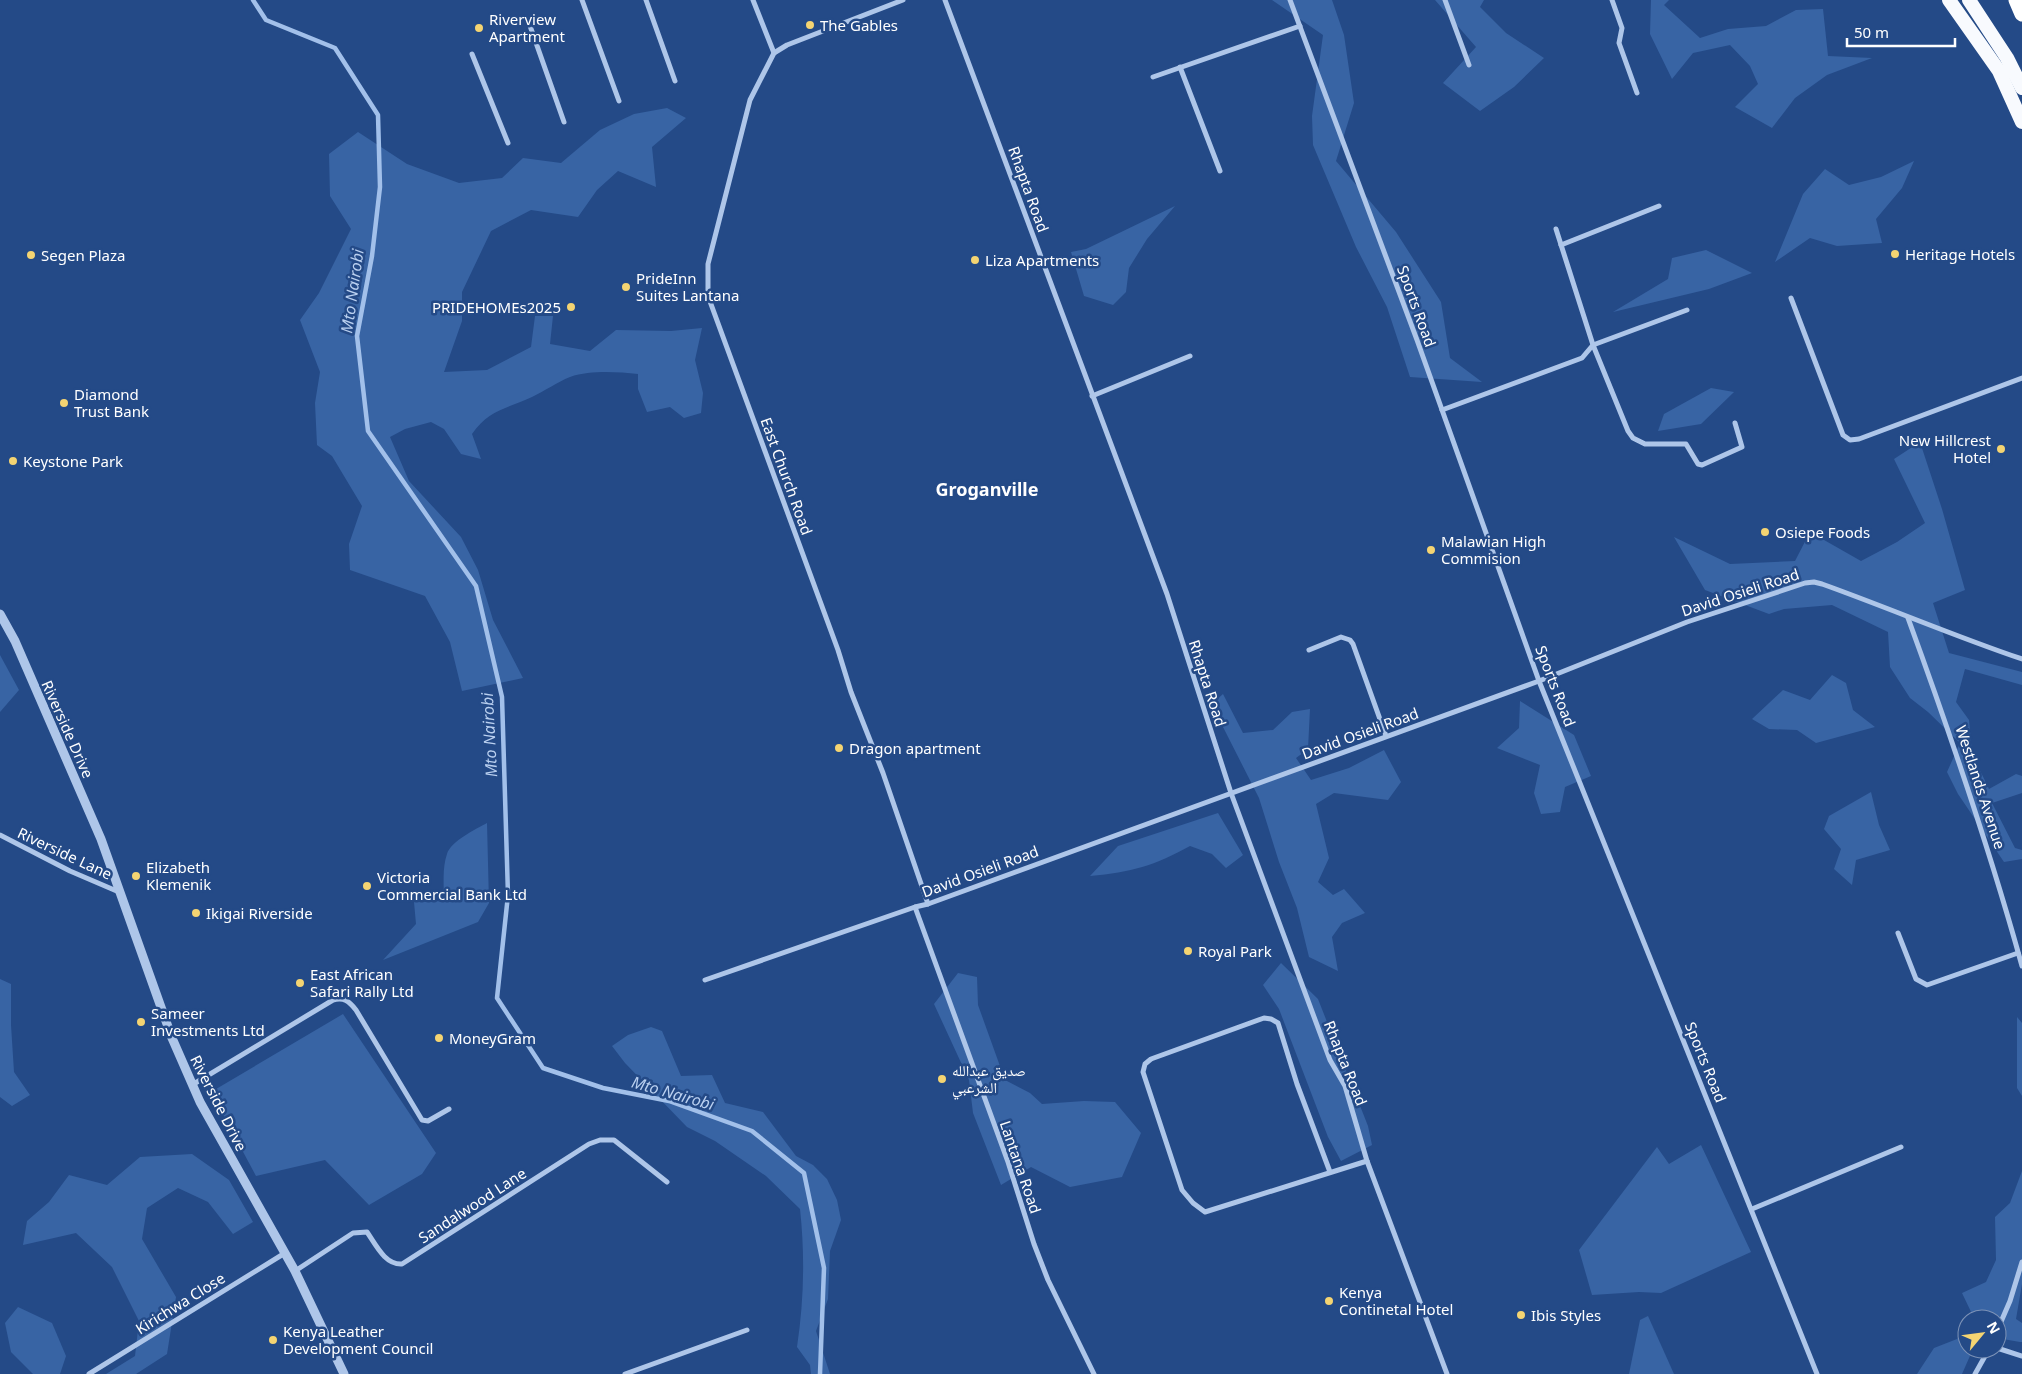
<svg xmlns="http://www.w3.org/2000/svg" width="2022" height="1374" viewBox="0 0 2022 1374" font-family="'Noto Sans','Noto Naskh Arabic',sans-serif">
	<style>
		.green { fill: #3864a4 }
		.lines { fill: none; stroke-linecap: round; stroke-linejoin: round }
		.stream { stroke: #a2c0ea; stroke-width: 4.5 }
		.minor { stroke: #aec6e9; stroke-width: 5 }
		.tertiary { stroke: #aec6e9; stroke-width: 9 }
		.trunk { stroke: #f8fafe; stroke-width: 14 }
		.motorway { stroke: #fff; stroke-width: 15 }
		.poi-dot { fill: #f4d472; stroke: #244a87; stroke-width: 2 }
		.labels { text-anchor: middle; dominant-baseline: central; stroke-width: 5; stroke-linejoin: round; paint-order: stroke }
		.poi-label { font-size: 15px; fill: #fff; stroke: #244a87; text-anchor: start }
		.street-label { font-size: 15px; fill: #fff; stroke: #244a87 }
		.water-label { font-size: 16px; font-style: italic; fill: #bad0f0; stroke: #244a87 }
		.quarter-label { font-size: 18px; font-weight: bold; fill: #fff; stroke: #244a87 }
	</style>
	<rect width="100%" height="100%" fill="#244a87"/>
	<g class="green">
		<polygon points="1272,0 1332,0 1344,35 1354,103 1336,161 1396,232 1441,302 1450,358 1482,382 1410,377 1387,307 1356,247 1313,145 1312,116 1323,35"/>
		<polygon points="1435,0 1484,0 1480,7 1506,33 1544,58 1514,87 1480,111 1443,83 1476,47"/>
		<polygon points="1651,0 1669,0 1664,5 1700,38 1728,29 1766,26 1796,10 1823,9 1828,56 1872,58 1827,75 1795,98 1772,128 1735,107 1758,84 1750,66 1730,45 1693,53 1672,79 1650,34"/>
		<path d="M 667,108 L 686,118 L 652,147 L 656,187 L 618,171 L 597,190 L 578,217 L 531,210 L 491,231 L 462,292 L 462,321 L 444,372 L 487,370 L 531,347 L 535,316 L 553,316 L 550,344 L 590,351 L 616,330 L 671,331 L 702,328 L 695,360 L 703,393 L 701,413 L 684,418 L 670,407 L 647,412 L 638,389 L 638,374 C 617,372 591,370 570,377 C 557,382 545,391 532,397 C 508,408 488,410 472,434 L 481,459 L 461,454 L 444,429 L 431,422 L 405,429 L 390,437 L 409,481 L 461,537 L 478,570 L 493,620 L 523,678 L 462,691 L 450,642 L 425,596 L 350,570 L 349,544 L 362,506 L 332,456 L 317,445 L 315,403 L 320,372 L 300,320 L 319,293 L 351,229 L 330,196 L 329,154 L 358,132 L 407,164 L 459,183 L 502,178 L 523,158 L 561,163 L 600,130 L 634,114 Z"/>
		<polygon points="1914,161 1902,188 1876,219 1882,243 1837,246 1810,238 1775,262 1803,194 1825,169 1849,185 1881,177"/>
		<polygon points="1175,206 1147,239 1129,268 1126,292 1113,305 1084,296 1071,252 1086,249"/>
		<polygon points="1706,250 1752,273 1709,289 1613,312 1668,279 1672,258"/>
		<polygon points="1711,388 1734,392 1701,424 1658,431 1664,414"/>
		<polygon points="1920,442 1942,509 1965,590 1933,603 1949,653 2022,672 2022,685 1965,669 1956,702 1969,720 1972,754 1989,789 2016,774 2022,776 2022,793 1992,803 2015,848 2022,850 2022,859 2004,862 1958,794 1947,772 1960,743 1928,712 1910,698 1890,667 1888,632 1832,605 1784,609 1769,614 1705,590 1674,537 1730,564 1795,561 1810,532 1861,561 1897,542 1925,523 1894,459"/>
		<polygon points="0,655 19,690 0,712"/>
		<polygon points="1832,675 1846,683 1853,710 1875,727 1816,743 1797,730 1769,729 1752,719 1783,690 1810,700"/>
		<polygon points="1223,694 1243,733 1273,730 1292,712 1310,709 1308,749 1296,758 1311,780 1349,768 1384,750 1401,782 1388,800 1334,793 1316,804 1329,858 1318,882 1333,895 1344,889 1365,913 1342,923 1332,937 1338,971 1309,957 1297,908 1279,862 1259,798 1223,727 1213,703"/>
		<polygon points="1520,701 1574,735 1591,776 1565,787 1560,812 1541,814 1534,793 1540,765 1497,748 1519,728"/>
		<polygon points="1871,792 1879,825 1890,850 1856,860 1852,885 1834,869 1841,849 1824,829 1829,816"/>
		<path d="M 1218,813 L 1243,855 L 1226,868 L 1212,854 L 1190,846 C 1154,866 1132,872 1090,876 L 1118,846 Z"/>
		<path d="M 487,823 L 489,903 L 478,922 L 383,960 L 416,924 L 414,902 L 444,901 C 444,886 442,868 447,854 C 451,841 476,829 487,823 Z"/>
		<polygon points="1281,963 1318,999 1368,1126 1372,1145 1341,1161 1328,1137 1279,1009 1263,985"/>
		<polygon points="958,973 977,977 978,1005 1005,1080 1030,1093 1042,1104 1084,1101 1115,1102 1141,1133 1122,1177 1070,1187 1031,1167 1001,1185 973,1113 969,1080 934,1004"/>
		<polygon points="0,979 11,984 11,1025 14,1072 30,1095 12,1106 0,1097"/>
		<polygon points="343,1014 436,1153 422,1174 369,1205 325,1160 256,1176 211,1092"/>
		<polygon points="2017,1017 2022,1023 2022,1096 2017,1088"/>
		<path d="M 651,1027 L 662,1031 L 681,1076 L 712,1075 L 725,1103 L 763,1112 L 796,1156 L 813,1165 L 827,1179 L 837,1200 L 841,1220 L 830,1251 L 828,1299 L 816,1331 L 830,1374 L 811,1374 L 810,1365 L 797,1347 C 804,1301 805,1255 800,1209 L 766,1176 L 715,1141 L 687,1127 L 625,1063 L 612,1046 L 628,1035 Z"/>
		<polygon points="1701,1145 1751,1252 1661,1293 1639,1292 1592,1295 1579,1250 1657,1147 1669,1164"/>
		<polygon points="192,1154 229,1180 253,1222 233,1234 208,1202 178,1188 147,1208 142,1239 176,1297 167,1354 136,1374 106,1374 135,1356 139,1321 112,1267 76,1233 23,1245 27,1221 49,1202 69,1175 107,1185 140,1157"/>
		<polygon points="2022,1171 2022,1284 2016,1319 2022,1323 2022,1342 2020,1342 1997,1338 1997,1319 1971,1319 1973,1316 1962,1293 1986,1282 1996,1260 1995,1217 2010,1203"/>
		<polygon points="18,1307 52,1323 66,1356 60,1374 33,1374 11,1352 5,1323"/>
		<polygon points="1648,1316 1674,1374 1629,1374 1640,1320"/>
		<polygon points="1967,1325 1967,1349 1973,1349 1962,1374 1917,1374 1934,1348 1957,1339"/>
	</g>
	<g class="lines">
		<polyline class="stream" points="253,0 266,20 335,48 378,115 380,187 372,256 357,336 368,431 476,586 502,697 508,895 497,998 543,1068 603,1088 669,1101 752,1131 804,1173 824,1268 820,1374"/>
		<g class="minor">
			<polyline points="582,0 619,101"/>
			<polyline points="646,0 675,81"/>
			<polyline points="753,0 774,53"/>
			<polyline points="903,0 787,45 774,53 750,100 708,264 708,296 838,650 851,692 883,773 928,904"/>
			<polyline points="945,0 1167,594 1231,793 1330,1060 1345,1086 1367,1161 1447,1374"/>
			<polyline points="1290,0 1417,340 1539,681 1817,1374"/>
			<polyline points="1445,0 1469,65"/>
			<polyline points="1612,0 1622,28 1619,43 1637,93"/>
			<polyline points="529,23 564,122"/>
			<polyline points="472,54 508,143"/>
			<polyline points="1180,67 1220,171"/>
			<polyline points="1153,77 1300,26"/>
			<polyline points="1556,229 1593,345 1628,431 1633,438 1645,444 1686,444 1698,464 1702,465 1742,447 1735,423"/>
			<polyline points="1561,245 1659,206"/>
			<polyline points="1791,298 1843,435 1850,440 1859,439 2022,378"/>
			<polyline points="1092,396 1190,356"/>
			<polyline points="1442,410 1582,358 1593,345 1687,310"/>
			<path d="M 1908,618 C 1950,733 1989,847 2022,966"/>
			<polyline points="1309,650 1341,637 1350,640 1353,644 1386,736"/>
			<polyline points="0,835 70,871 119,892"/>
			<polyline points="915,907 1008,1162 1034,1244 1048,1280 1094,1374"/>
			<polyline points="1898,933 1916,979 1927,985 2018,953"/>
			<path d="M 705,980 L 915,907 L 928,904 L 1539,681 L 1687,622 L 1805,583 L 1814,582 L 1822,584 C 1889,608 1954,636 2022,659"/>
			<path d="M 192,1085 L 333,1000 C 344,997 349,1001 356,1010 L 422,1120 L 428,1121 L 449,1109"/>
			<polyline points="1330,1172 1297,1084 1278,1023 1271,1019 1264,1018 1151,1059 1145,1064 1143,1072 1182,1190 1193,1203 1205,1212 1367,1161"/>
			<polyline points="1752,1209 1901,1147"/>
			<path d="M 295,1271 L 353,1233 L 367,1232 C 376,1245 385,1265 402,1264 L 589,1144 L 600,1140 L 614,1140 L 667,1182"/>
			<polyline points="1997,1331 2010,1301 2022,1262"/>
			<polyline points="1997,1348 2022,1356"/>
			<polyline points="89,1374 285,1253"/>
			<polyline points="625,1374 747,1330"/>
			<polyline points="1975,1374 1989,1349"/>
		</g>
		<polyline class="tertiary" points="0,614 15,641 101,839 172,1038 200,1102 295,1271 344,1374"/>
		<g class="trunk">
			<polyline points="1949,0 1999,71 2022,122"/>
			<polyline points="1969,0 2007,58 2022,88"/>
		</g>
		<polyline class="motorway" points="2016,0 2022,14"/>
	</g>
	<g class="poi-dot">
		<circle cx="810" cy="25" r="5"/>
		<circle cx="479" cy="28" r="5"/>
		<circle cx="1895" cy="254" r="5"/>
		<circle cx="31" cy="255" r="5"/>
		<circle cx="975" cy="260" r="5"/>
		<circle cx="626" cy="287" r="5"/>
		<circle cx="571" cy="307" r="5"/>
		<circle cx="64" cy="403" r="5"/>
		<circle cx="2001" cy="449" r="5"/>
		<circle cx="13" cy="461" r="5"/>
		<circle cx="1765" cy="532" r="5"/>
		<circle cx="1431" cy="550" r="5"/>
		<circle cx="839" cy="748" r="5"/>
		<circle cx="136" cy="876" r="5"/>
		<circle cx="367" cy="886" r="5"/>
		<circle cx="196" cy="913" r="5"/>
		<circle cx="1188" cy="951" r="5"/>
		<circle cx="300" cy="983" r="5"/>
		<circle cx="141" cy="1022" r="5"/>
		<circle cx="439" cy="1038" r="5"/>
		<circle cx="942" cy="1079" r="5"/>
		<circle cx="1329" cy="1301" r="5"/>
		<circle cx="1521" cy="1315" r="5"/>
		<circle cx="273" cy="1340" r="5"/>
	</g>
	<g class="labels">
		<g class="poi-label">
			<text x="489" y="19">Riverview<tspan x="489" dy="17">Apartment</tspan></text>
			<text x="820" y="25">The Gables</text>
			<text x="1905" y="254">Heritage Hotels</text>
			<text x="41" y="255">Segen Plaza</text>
			<text x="985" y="260">Liza Apartments</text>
			<text x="636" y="278">PrideInn<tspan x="636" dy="17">Suites Lantana</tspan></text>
			<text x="561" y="307" text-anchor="end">PRIDEHOMEs2025</text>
			<text x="74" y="394">Diamond<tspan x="74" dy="17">Trust Bank</tspan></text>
			<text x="1991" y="440" text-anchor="end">New Hillcrest<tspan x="1991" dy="17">Hotel</tspan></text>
			<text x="23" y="461">Keystone Park</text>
			<text x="1775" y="532">Osiepe Foods</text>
			<text x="1441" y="541">Malawian High<tspan x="1441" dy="17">Commision</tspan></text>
			<text x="849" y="748">Dragon apartment</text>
			<text x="146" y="867">Elizabeth<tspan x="146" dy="17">Klemenik</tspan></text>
			<text x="377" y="877">Victoria<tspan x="377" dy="17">Commercial Bank Ltd</tspan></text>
			<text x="206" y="913">Ikigai Riverside</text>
			<text x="1198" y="951">Royal Park</text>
			<text x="310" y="974">East African<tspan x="310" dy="17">Safari Rally Ltd</tspan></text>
			<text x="151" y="1013">Sameer<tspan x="151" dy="17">Investments Ltd</tspan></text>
			<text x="449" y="1038">MoneyGram</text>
			<text x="952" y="1070">صديق عبدالله<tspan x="952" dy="17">الشرعبي</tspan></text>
			<text x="1339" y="1292">Kenya<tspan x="1339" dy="17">Continetal Hotel</tspan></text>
			<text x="1531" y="1315">Ibis Styles</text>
			<text x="283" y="1331">Kenya Leather<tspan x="283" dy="17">Development Council</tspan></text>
		</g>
		<g class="street-label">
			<text transform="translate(1029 189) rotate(70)">Rhapta Road</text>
			<text transform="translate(1417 306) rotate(70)">Sports Road</text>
			<text transform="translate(787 476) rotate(70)">East Church Road</text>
			<text transform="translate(1740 592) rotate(-18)">David Osieli Road</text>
			<text transform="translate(1208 683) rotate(72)">Rhapta Road</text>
			<text transform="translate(1556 686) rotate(69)">Sports Road</text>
			<text transform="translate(68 729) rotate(66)">Riverside Drive</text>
			<text transform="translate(1360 733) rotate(-20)">David Osieli Road</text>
			<text transform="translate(1981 787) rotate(72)">Westlands Avenue</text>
			<text transform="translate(65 853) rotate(25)">Riverside Lane</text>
			<text transform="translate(980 871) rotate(-20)">David Osieli Road</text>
			<text transform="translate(1706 1062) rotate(68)">Sports Road</text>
			<text transform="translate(1346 1063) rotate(68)">Rhapta Road</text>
			<text transform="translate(219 1103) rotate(63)">Riverside Drive</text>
			<text transform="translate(1021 1167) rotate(71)">Lantana Road</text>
			<text transform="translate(472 1205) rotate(-33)">Sandalwood Lane</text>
			<text transform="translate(180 1303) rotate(-32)">Kirichwa Close</text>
		</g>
		<g class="water-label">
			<text transform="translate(352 291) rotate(-82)">Mto Nairobi</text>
			<text transform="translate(489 735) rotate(-93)">Mto Nairobi</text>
			<text transform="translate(673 1093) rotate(16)">Mto Nairobi</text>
		</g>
		<g class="quarter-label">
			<text x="987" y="489">Groganville</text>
		</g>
	</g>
	<g transform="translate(1982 1334) rotate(61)"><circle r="24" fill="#244a87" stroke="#7c92b7"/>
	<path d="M0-4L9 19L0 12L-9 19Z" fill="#f4d472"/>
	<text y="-8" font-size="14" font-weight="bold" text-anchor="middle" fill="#ffffff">N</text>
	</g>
	<path d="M1847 38v8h108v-8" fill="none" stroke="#ffffff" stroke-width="2.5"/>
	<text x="1854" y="38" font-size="15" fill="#ffffff" stroke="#244a87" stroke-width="4" paint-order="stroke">50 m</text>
</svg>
